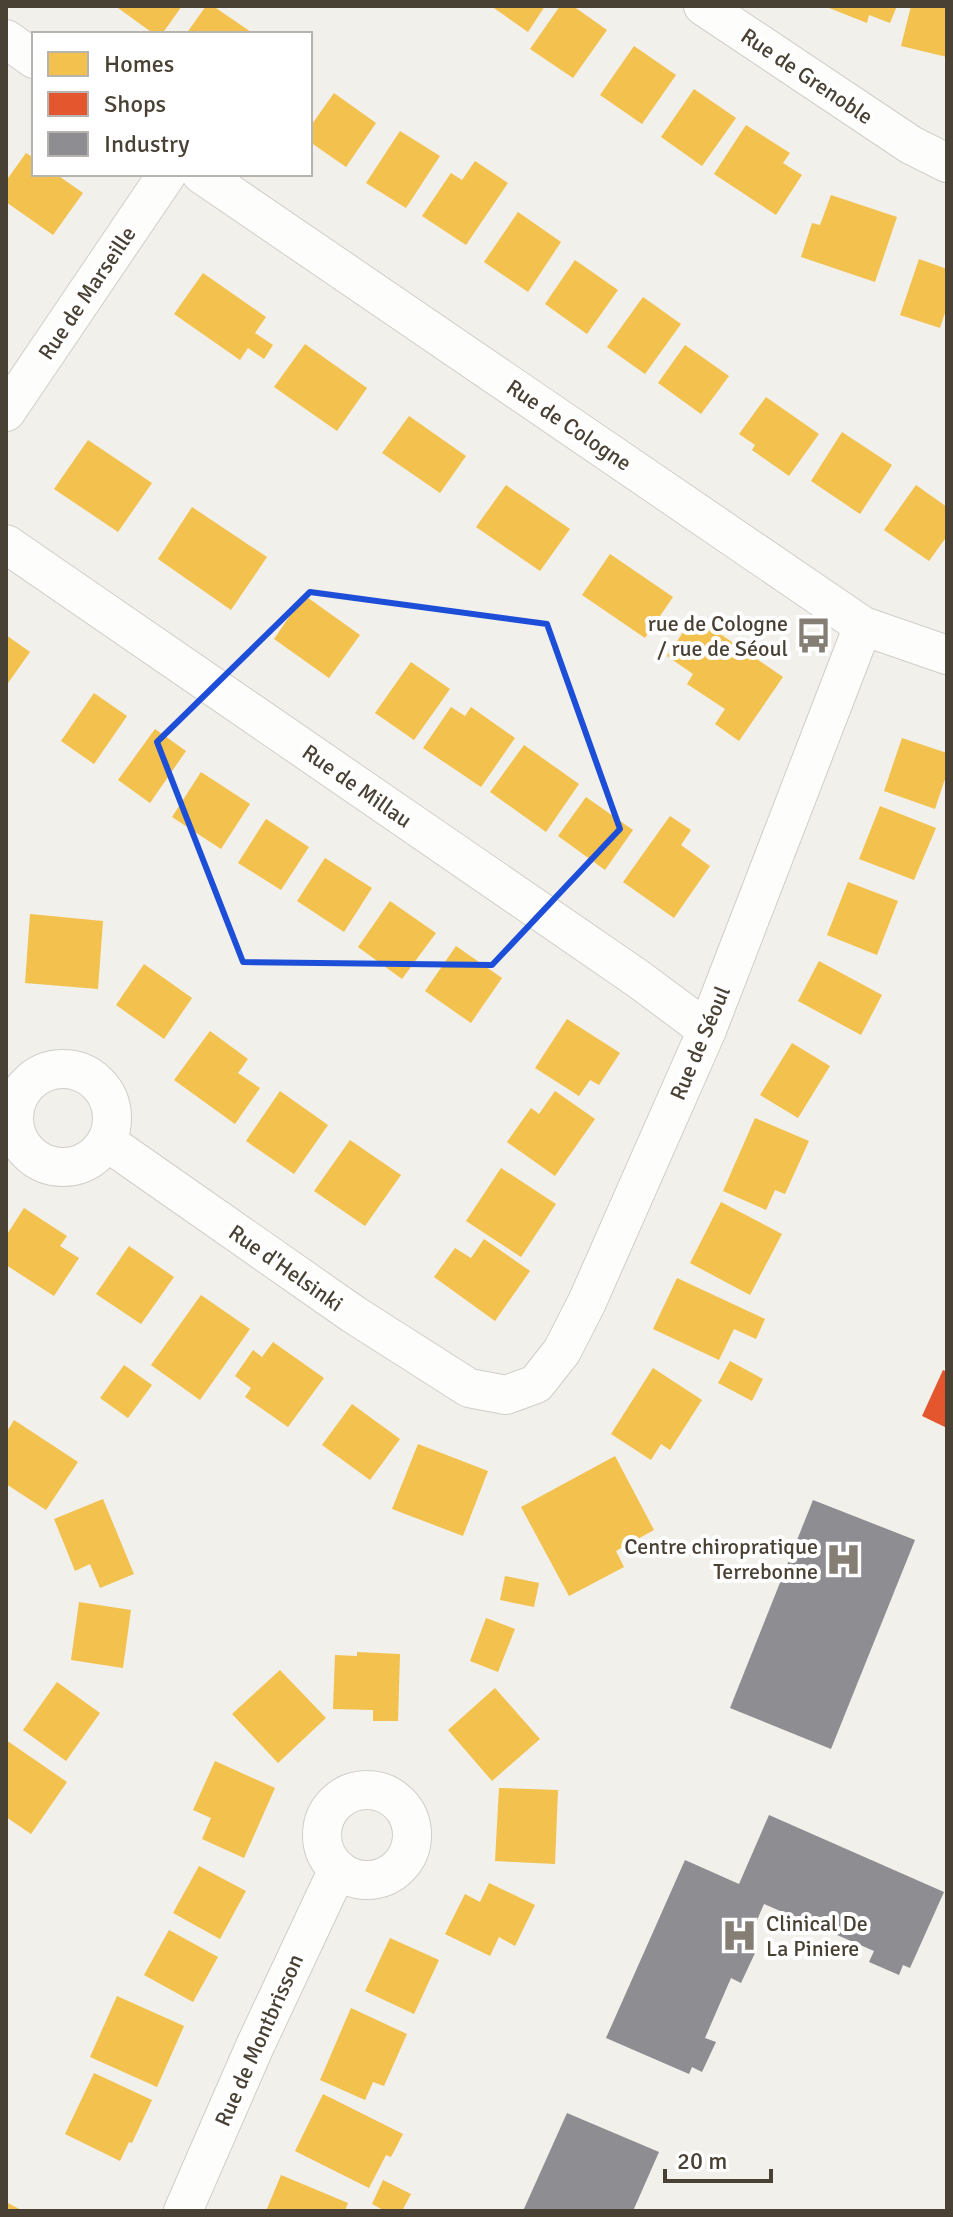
<svg xmlns="http://www.w3.org/2000/svg" width="953" height="2217" viewBox="0 0 953 2217" font-family="Signika,sans-serif">
	<style>
		.homes { fill: #f2c14e }
		.shops { fill: #e4572e }
		.industry { fill: #8d8d92 }
		.lines { fill: none; stroke-linecap: round; stroke-linejoin: round }
		.minor-casing { stroke: #d0cec8; stroke-width: 40 }
		.minor { stroke: #fdfdfc; stroke-width: 38 }
		.marked { fill: none; stroke: #1d4ed8; stroke-width: 6; stroke-linejoin: round }
		.labels { text-anchor: middle; dominant-baseline: central; stroke-width: 8; stroke-linejoin: round; paint-order: stroke }
		.street-label { font-size: 22px; fill: #4a4135; stroke: #fff }
		.poi-label { font-size: 22px; fill: #4a4135; stroke: #fff; text-anchor: end }
	</style>
	<rect width="100%" height="100%" fill="#f2f0ea"/>
	<g class="homes">
		<polygon points="119,6 182,6 162,34 154,34 118,8"/>
		<polygon points="206,6 213,6 254,34 186,34"/>
		<polygon points="491,6 545,6 528,32"/>
		<polygon points="560,6 573,6 607,30 573,78 530,49"/>
		<polygon points="824,6 897,6 890,23 869,15 867,23"/>
		<polygon points="911,6 947,6 947,57 901,46"/>
		<polygon points="634,46 676,75 642,124 600,95"/>
		<polygon points="694,89 736,118 702,166 661,137"/>
		<polygon points="334,93 376,123 346,167 310,142 310,127"/>
		<polygon points="746,125 790,153 783,163 802,175 776,215 714,174"/>
		<polygon points="400,131 440,156 406,208 366,183"/>
		<polygon points="26,153 34,158 34,174 56,174 83,193 53,235 6,202 6,181"/>
		<polygon points="475,161 508,183 466,245 422,216 451,173 462,180"/>
		<polygon points="831,195 897,217 875,282 801,257 812,223 820,225"/>
		<polygon points="518,212 561,242 528,292 484,262"/>
		<polygon points="919,259 947,269 947,307 940,328 900,315"/>
		<polygon points="575,260 618,290 587,334 545,304"/>
		<polygon points="203,273 266,317 255,333 273,345 264,359 248,348 240,360 174,314"/>
		<polygon points="643,297 681,324 645,374 607,347"/>
		<polygon points="305,344 367,388 337,431 274,387"/>
		<polygon points="685,345 729,376 701,414 658,383"/>
		<polygon points="766,397 819,434 789,476 752,450 755,445 739,434"/>
		<polygon points="409,416 466,456 440,493 382,453"/>
		<polygon points="842,432 892,465 860,514 811,481"/>
		<polygon points="88,440 152,483 118,532 54,489"/>
		<polygon points="506,485 570,529 540,571 476,527"/>
		<polygon points="916,485 947,507 947,536 929,561 884,530"/>
		<polygon points="192,507 267,557 231,610 158,559"/>
		<polygon points="610,554 673,597 645,638 582,595"/>
		<polygon points="304,595 360,635 329,678 274,639"/>
		<polygon points="694,616 783,677 739,741 715,724 725,709 687,684 693,674 667,656"/>
		<polygon points="6,635 30,652 6,686"/>
		<polygon points="411,662 450,689 414,740 375,713"/>
		<polygon points="94,693 127,716 94,764 61,741"/>
		<polygon points="451,707 465,716 471,707 515,738 481,787 423,748"/>
		<polygon points="155,729 186,751 150,803 118,780"/>
		<polygon points="902,738 947,753 947,773 935,809 884,791"/>
		<polygon points="524,745 579,784 546,832 490,792"/>
		<polygon points="201,772 250,804 221,849 172,817"/>
		<polygon points="586,797 633,830 605,870 558,836"/>
		<polygon points="880,806 936,828 914,880 859,859"/>
		<polygon points="670,816 691,830 681,845 710,866 674,918 623,882"/>
		<polygon points="266,819 309,847 281,890 238,863"/>
		<polygon points="325,858 372,888 344,932 297,901"/>
		<polygon points="848,882 898,901 877,955 827,935"/>
		<polygon points="390,901 436,933 402,979 358,947"/>
		<polygon points="30,914 103,921 98,989 25,983"/>
		<polygon points="456,946 502,978 471,1023 425,991"/>
		<polygon points="819,961 882,995 861,1035 798,1001"/>
		<polygon points="144,964 192,998 164,1039 116,1005"/>
		<polygon points="567,1019 620,1053 599,1085 590,1080 579,1096 535,1068"/>
		<polygon points="210,1031 248,1059 238,1073 260,1088 235,1124 174,1080"/>
		<polygon points="792,1043 830,1066 798,1118 760,1095"/>
		<polygon points="280,1091 328,1125 294,1174 246,1141"/>
		<polygon points="555,1091 595,1119 555,1176 507,1142 531,1108 539,1114"/>
		<polygon points="755,1118 809,1141 785,1194 775,1190 766,1210 723,1191"/>
		<polygon points="350,1140 401,1175 365,1226 314,1191"/>
		<polygon points="501,1168 556,1204 521,1257 466,1221"/>
		<polygon points="721,1202 782,1234 750,1295 690,1263"/>
		<polygon points="24,1208 67,1236 60,1246 79,1258 54,1296 6,1265 6,1236"/>
		<polygon points="484,1239 530,1271 495,1321 434,1277 455,1248 471,1258"/>
		<polygon points="129,1246 174,1277 141,1324 96,1294"/>
		<polygon points="677,1278 765,1319 756,1339 734,1329 719,1360 653,1329"/>
		<polygon points="201,1295 250,1329 200,1400 151,1365"/>
		<polygon points="273,1342 324,1378 288,1427 245,1397 251,1388 235,1376 253,1350 262,1357"/>
		<polygon points="730,1361 763,1379 752,1401 718,1383"/>
		<polygon points="124,1365 152,1385 128,1418 100,1398"/>
		<polygon points="653,1368 702,1400 670,1450 661,1444 651,1460 611,1434"/>
		<polygon points="352,1404 400,1439 370,1480 322,1445"/>
		<polygon points="14,1420 78,1462 46,1510 6,1484 6,1433"/>
		<polygon points="418,1444 488,1471 463,1536 392,1509"/>
		<polygon points="615,1456 654,1530 616,1551 624,1567 569,1596 521,1507"/>
		<polygon points="103,1499 134,1574 100,1588 90,1564 75,1571 54,1519"/>
		<polygon points="505,1576 539,1583 534,1607 500,1600"/>
		<polygon points="79,1602 131,1610 123,1668 71,1660"/>
		<polygon points="486,1618 515,1629 498,1672 470,1661"/>
		<polygon points="357,1652 400,1654 398,1721 373,1721 373,1710 333,1709 335,1655 357,1656"/>
		<polygon points="280,1670 326,1718 278,1763 232,1714"/>
		<polygon points="57,1682 100,1713 66,1761 23,1730"/>
		<polygon points="495,1688 540,1739 492,1781 448,1730"/>
		<polygon points="6,1740 67,1782 31,1834 6,1817"/>
		<polygon points="215,1761 275,1788 244,1858 202,1839 211,1818 193,1810"/>
		<polygon points="499,1788 558,1790 555,1864 495,1861"/>
		<polygon points="199,1866 246,1891 220,1939 173,1913"/>
		<polygon points="489,1883 535,1905 515,1946 499,1937 490,1956 445,1934 465,1894 480,1902"/>
		<polygon points="169,1930 218,1957 193,2002 144,1975"/>
		<polygon points="390,1938 439,1960 414,2014 365,1991"/>
		<polygon points="117,1996 184,2026 157,2087 90,2057"/>
		<polygon points="351,2008 407,2034 384,2086 373,2082 365,2100 320,2080"/>
		<polygon points="94,2073 152,2100 132,2143 129,2142 120,2161 65,2134"/>
		<polygon points="323,2094 403,2134 391,2157 386,2155 369,2188 295,2151"/>
		<polygon points="281,2175 348,2203 345,2211 266,2211"/>
		<polygon points="383,2180 411,2194 402,2211 385,2211 372,2204"/>
		<polygon points="6,2202 23,2211 6,2211"/>
	</g>
	<polygon class="shops" points="943,1370 947,1372 947,1428 922,1416"/>
	<g class="industry">
		<polygon points="813,1500 915,1540 831,1749 730,1708"/>
		<polygon points="769,1815 944,1892 910,1968 903,1965 899,1975 869,1962 874,1951 814,1925 809,1935 780,1923 785,1913 764,1904 745,1948 755,1953 741,1983 731,1978 705,2038 716,2042 702,2072 692,2067 689,2074 606,2038 685,1860 739,1884"/>
		<polygon points="567,2113 659,2152 633,2211 523,2211"/>
	</g>
	<g class="lines">
		<defs>
			<g id="minor">
				<polyline points="703,6 911,145 947,163"/>
				<polyline points="6,39 34,59"/>
				<polyline points="201,174 863,626 947,655"/>
				<polyline points="6,412 167,174"/>
				<polyline points="6,544 637,978 707,1030"/>
				<circle cx="63" cy="1118" r="49"/>
				<polyline points="107,1142 353,1314 469,1388 506,1395 536,1384 562,1351 587,1302 707,1030 863,626"/>
				<circle cx="367" cy="1835" r="45"/>
				<polyline points="183,2211 255,2046 338,1869"/>
			</g>
		</defs>
		<use href="#minor" class="minor-casing"/>
		<use href="#minor" class="minor"/>
	</g>
	<path class="marked" d="M 310,592 L 547,624 L 620,829 L 492,965 L 243,962 L 157,742 Z"/>
	<defs>
		<symbol id="bus-bare" viewBox="-9 -9 18 18"><path d="M-5-6H5V4H4V6H2V4H-2V6H-4V4H-5ZM-3.5-4V0h7V-4ZM-3.5 1.2v1.5H-2V1.2ZM2 1.2v1.5H3.5V1.2Z" fill="#857e74" stroke="#fff" stroke-width="2.5" paint-order="stroke"/></symbol>
		<symbol id="hospital-bare" viewBox="-9 -9 18 18"><path d="M-5-5h3v3.5h4V-5h3V5h-3V1.5h-4V5h-3Z" fill="#857e74" stroke="#fff" stroke-width="2.5" paint-order="stroke"/></symbol>
	</defs>
	<g fill-rule="evenodd">
		<use href="#bus-bare" x="788" y="610" width="51" height="51"/>
		<use href="#hospital-bare" x="818" y="1534" width="51" height="51"/>
		<use href="#hospital-bare" x="714" y="1910" width="51" height="51"/>
	</g>
	<g class="labels">
		<g class="street-label">
			<text transform="translate(807 76) rotate(34)">Rue de Grenoble</text>
			<text transform="translate(87 293) rotate(-56)">Rue de Marseille</text>
			<text transform="translate(569 425) rotate(34)">Rue de Cologne</text>
			<text transform="translate(357 786) rotate(35)">Rue de Millau</text>
			<text transform="translate(700 1043) rotate(-67)">Rue de Séoul</text>
			<text transform="translate(286 1268) rotate(35)">Rue d'Helsinki</text>
			<text transform="translate(259 2040) rotate(-66)">Rue de Montbrisson</text>
		</g>
		<g class="poi-label">
			<text x="788" y="623">rue de Cologne<tspan x="788" dy="25">/ rue de Séoul</tspan></text>
			<text x="818" y="1546">Centre chiropratique<tspan x="818" dy="25">Terrebonne</tspan></text>
			<text x="766" y="1923" text-anchor="start">Clinical De<tspan x="766" dy="25">La Piniere</tspan></text>
		</g>
	</g>
	<rect width="953" height="2217" fill="none" stroke="#4a4135" stroke-width="16"/>
	<rect x="32" y="32" width="280" height="144" fill="#ffffff" stroke="#b7b3ae" stroke-width="2"/>
	<rect x="48" y="52" width="40" height="24" fill="#f2c14e" stroke="#b7b3ae" stroke-width="2"/>
	<text x="104" y="72" font-size="24" fill="#4a4135">Homes</text>
	<rect x="48" y="92" width="40" height="24" fill="#e4572e" stroke="#b7b3ae" stroke-width="2"/>
	<text x="104" y="112" font-size="24" fill="#4a4135">Shops</text>
	<rect x="48" y="132" width="40" height="24" fill="#8d8d92" stroke="#b7b3ae" stroke-width="2"/>
	<text x="104" y="152" font-size="24" fill="#4a4135">Industry</text>
	<path d="M665 2169v12h106v-12" fill="none" stroke="#4a4135" stroke-width="4"/>
	<text x="677" y="2169" font-size="24" fill="#4a4135" stroke="#ffffff" stroke-width="6" paint-order="stroke">20 m</text>
</svg>
